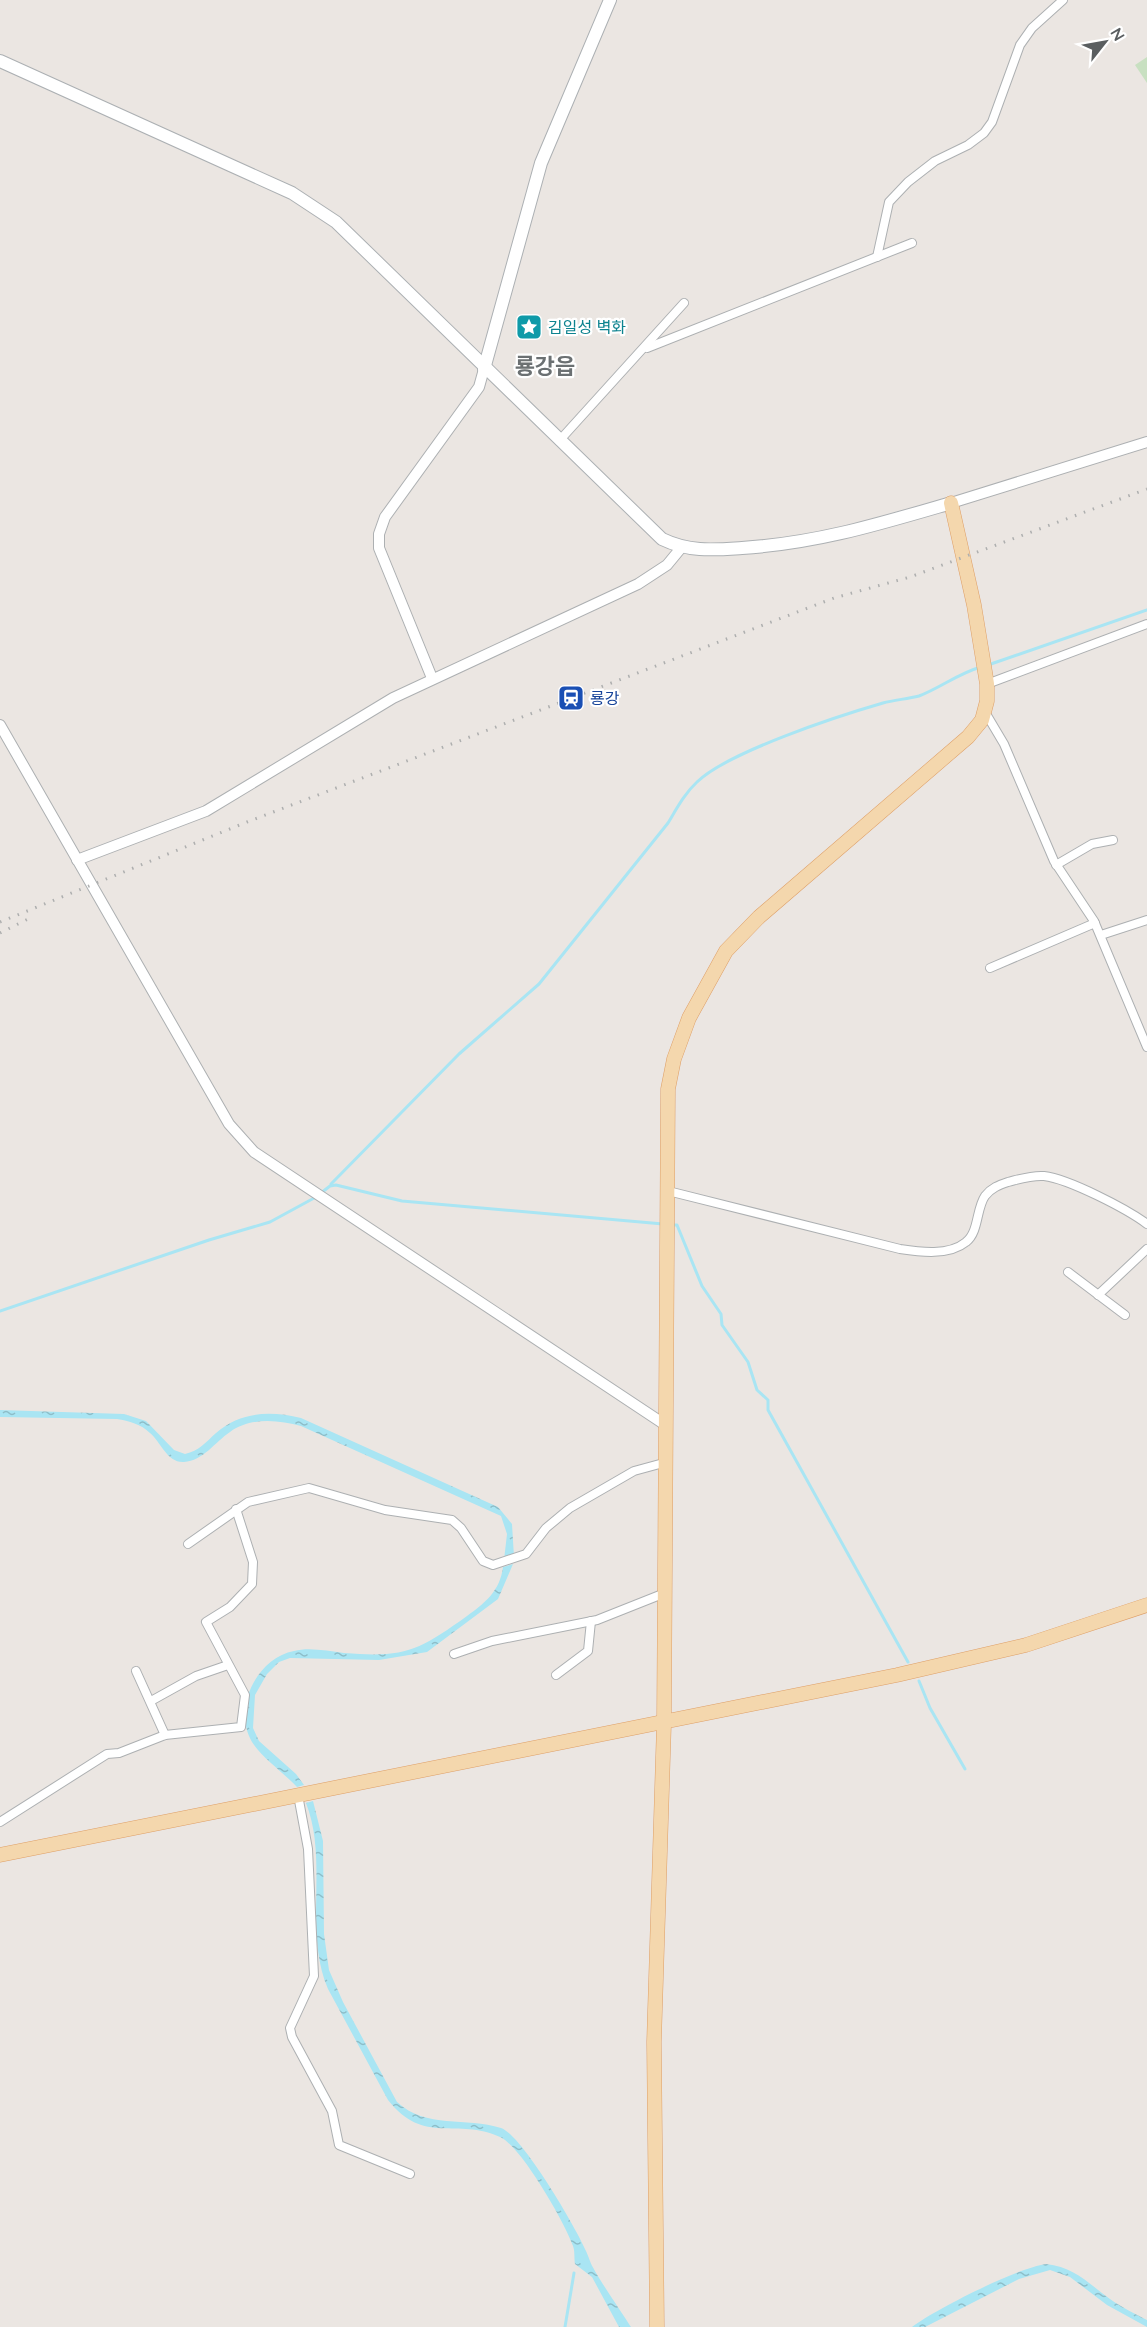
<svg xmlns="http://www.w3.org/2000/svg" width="1147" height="2327" viewBox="0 0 1147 2327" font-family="Quicksand,'Noto Sans KR',sans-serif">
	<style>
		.park { fill: #c8e0c1 }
		.water { fill: url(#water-ripples) }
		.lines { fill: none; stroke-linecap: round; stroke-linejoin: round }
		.stream { stroke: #a9e5f3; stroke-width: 3 }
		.minor-casing { stroke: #adb0b2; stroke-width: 10 }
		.tertiary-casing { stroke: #adb0b2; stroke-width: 12 }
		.secondary-casing { stroke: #acb0b3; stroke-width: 14 }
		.primary-casing { stroke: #de9f67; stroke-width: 15 }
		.minor { stroke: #fff; stroke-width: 8 }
		.tertiary { stroke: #fff; stroke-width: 10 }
		.secondary { stroke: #fff; stroke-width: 12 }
		.primary { stroke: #f4d7ad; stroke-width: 14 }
		.rail { stroke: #aeafaf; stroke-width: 3; stroke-dasharray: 1.5 8; stroke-linecap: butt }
		.labels { text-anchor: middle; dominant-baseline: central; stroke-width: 4.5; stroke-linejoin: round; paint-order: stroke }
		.culture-label { font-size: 16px; fill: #0d838f; stroke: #fff; text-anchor: start }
		.transit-label { font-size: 16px; fill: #164399; stroke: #fff; text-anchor: start }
		.district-label { font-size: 22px; font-weight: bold; fill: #6b7072; stroke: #fff }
	</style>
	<defs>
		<pattern id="water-ripples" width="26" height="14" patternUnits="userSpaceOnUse" patternTransform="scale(1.5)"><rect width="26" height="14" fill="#a9e5f3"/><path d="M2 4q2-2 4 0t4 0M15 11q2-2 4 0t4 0" fill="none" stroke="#8dbdc8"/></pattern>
	</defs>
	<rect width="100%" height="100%" fill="#ebe6e2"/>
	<polygon class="park" points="1147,57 1147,83 1135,65"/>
	<g class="water">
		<path d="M 0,1410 L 124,1414 L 146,1421 L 174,1450 L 185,1454 C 199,1451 206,1442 216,1433 C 241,1411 271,1411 301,1418 L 498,1507 L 512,1524 L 514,1557 L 504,1560 L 507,1534 L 501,1516 L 301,1426 C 278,1420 251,1417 230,1432 C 215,1442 203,1461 184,1462 C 167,1463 161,1442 150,1433 C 141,1424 129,1421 117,1419 L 0,1417 Z"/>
		<path d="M 513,1564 L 498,1599 L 427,1652 L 379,1660 L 290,1658 L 279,1662 L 267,1674 L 255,1695 L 253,1728 L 259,1741 L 296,1774 L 304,1785 L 297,1787 C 283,1772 262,1758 252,1742 C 232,1708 257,1658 294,1651 C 309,1647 328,1651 344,1653 C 405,1658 418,1651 467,1616 C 485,1603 500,1591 503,1567 Z"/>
		<path d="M 313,1801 L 323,1841 L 324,1934 L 329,1970 L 343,2002 L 397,2102 C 426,2129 466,2117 501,2128 C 523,2135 586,2244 590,2261 C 593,2271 623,2314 631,2327 L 619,2327 L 592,2277 L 575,2264 C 574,2258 575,2251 573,2246 C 565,2223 521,2146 500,2137 C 457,2117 424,2146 388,2100 L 328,1989 C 303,1930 329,1862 306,1803 Z"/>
		<path d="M 1046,2264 C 1074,2267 1088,2283 1110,2299 C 1121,2307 1135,2314 1147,2320 L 1147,2327 L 1107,2305 L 1070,2277 L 1050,2270 L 1019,2279 L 925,2327 L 912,2327 C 936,2309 1017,2268 1046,2264 Z"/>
	</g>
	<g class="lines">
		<g class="stream">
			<polyline points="988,665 1147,610"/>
			<path d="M 331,1184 L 459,1054 L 539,984 L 668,823 C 677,808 685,793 697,782 C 728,752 838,716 883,703 C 894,700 907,699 919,696 C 940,688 959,673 981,667"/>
			<polyline points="321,1193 330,1186 336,1185 402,1201 663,1224"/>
			<polyline points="672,1225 677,1225 702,1286 721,1314 722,1325 748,1362 757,1390 768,1400 768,1410 908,1662"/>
			<polyline points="0,1311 209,1240 270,1222 316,1197"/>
			<polyline points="919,1681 930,1708 965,1769"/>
			<polyline points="565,2327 574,2273"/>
		</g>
		<defs>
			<g id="minor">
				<polyline points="877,257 889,202 908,182 935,161 968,145 984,133 992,122 1020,45 1032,28 1063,0"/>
				<polyline points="647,348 912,243"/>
				<polyline points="559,441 684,303"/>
				<polyline points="987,684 1147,624"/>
				<polyline points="985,712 1004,744 1054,861 1094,921 1147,1047"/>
				<polyline points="1056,865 1092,844 1113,840"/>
				<polyline points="1101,935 1147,920"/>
				<polyline points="990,968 1095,923"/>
				<path d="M 668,1191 L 900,1249 C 920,1252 949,1256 966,1242 C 979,1232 976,1209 985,1196 C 991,1188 999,1185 1008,1182 C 1020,1179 1032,1175 1044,1176 C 1069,1179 1127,1209 1147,1224"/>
				<polyline points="1068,1272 1125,1315"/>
				<polyline points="1098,1295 1147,1249"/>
				<polyline points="188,1544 248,1502 309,1488 385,1510 452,1520 461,1528 483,1561 493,1565 526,1554 546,1528 570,1508 634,1471 667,1462"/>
				<polyline points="454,1654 492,1641 597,1620 665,1593"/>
				<polyline points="136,1671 165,1735"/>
				<polyline points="556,1675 588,1651 591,1621"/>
				<polyline points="151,1701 196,1676 228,1665"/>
				<polyline points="298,1795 308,1849 314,1976 290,2028 292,2037 332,2111 339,2145 410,2174"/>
				<polyline points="0,1822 107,1754 119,1753 165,1735 241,1727 245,1695 206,1622 230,1607 252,1584 253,1562 236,1509"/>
			</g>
			<g id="tertiary">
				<polyline points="951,503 1147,442"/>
				<polyline points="432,678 379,548 379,534 385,517 479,387 484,369"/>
				<polyline points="0,725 229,1124 254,1152 667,1426"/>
				<polyline points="77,860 206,811 393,698 638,584 667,565 681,548"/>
			</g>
			<g id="secondary">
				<path d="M 0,61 L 292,193 L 336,222 L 662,539 C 689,552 712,550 742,548 C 818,543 879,524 951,503"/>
				<polyline points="484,369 541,163 610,0"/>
			</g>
			<g id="primary">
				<polyline points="0,1855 897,1675 1026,1645 1147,1605"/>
				<polyline points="657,2327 654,2042 664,1724 668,1089 674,1059 689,1018 726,951 759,917 968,737 982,720 987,701 987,684 974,605 951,503"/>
			</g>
		</defs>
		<use href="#minor" class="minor-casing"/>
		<use href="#tertiary" class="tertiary-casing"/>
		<use href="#secondary" class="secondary-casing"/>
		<use href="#primary" class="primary-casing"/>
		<use href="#minor" class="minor"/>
		<use href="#tertiary" class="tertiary"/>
		<use href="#secondary" class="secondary"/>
		<use href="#primary" class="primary"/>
		<g class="rail">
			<polyline points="0,922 247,822 834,598 910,577 1147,489"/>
			<polyline points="0,933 30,918"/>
		</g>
	</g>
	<defs>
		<symbol id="sight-square" viewBox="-11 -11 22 22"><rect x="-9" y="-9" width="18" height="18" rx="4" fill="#0f9aa8" stroke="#fff"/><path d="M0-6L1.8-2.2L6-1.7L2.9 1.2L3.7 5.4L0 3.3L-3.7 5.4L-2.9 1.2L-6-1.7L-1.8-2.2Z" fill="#fff"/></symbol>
		<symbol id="station-square" viewBox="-11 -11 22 22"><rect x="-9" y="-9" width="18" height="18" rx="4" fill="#1a4fb4" stroke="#fff"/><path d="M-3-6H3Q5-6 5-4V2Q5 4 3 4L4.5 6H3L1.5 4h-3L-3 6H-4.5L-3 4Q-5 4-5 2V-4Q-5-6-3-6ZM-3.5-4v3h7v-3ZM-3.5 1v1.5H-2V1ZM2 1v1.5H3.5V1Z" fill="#fff"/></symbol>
	</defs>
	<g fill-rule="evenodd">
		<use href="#sight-square" x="514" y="312" width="30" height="30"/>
		<use href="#station-square" x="556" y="683" width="30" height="30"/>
	</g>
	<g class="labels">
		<g class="culture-label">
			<text x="548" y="327">김일성 벽화</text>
		</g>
		<g class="transit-label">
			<text x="590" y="698">룡강</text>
		</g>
		<g class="district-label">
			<text x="545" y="366">룡강읍</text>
		</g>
	</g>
	<g transform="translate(1105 42) rotate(59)" stroke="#ffffff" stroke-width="4.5" paint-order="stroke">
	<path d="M0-4.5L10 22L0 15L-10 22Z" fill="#5a5e60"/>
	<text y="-9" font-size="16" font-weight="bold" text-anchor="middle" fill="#5a5e60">N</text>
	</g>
</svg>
